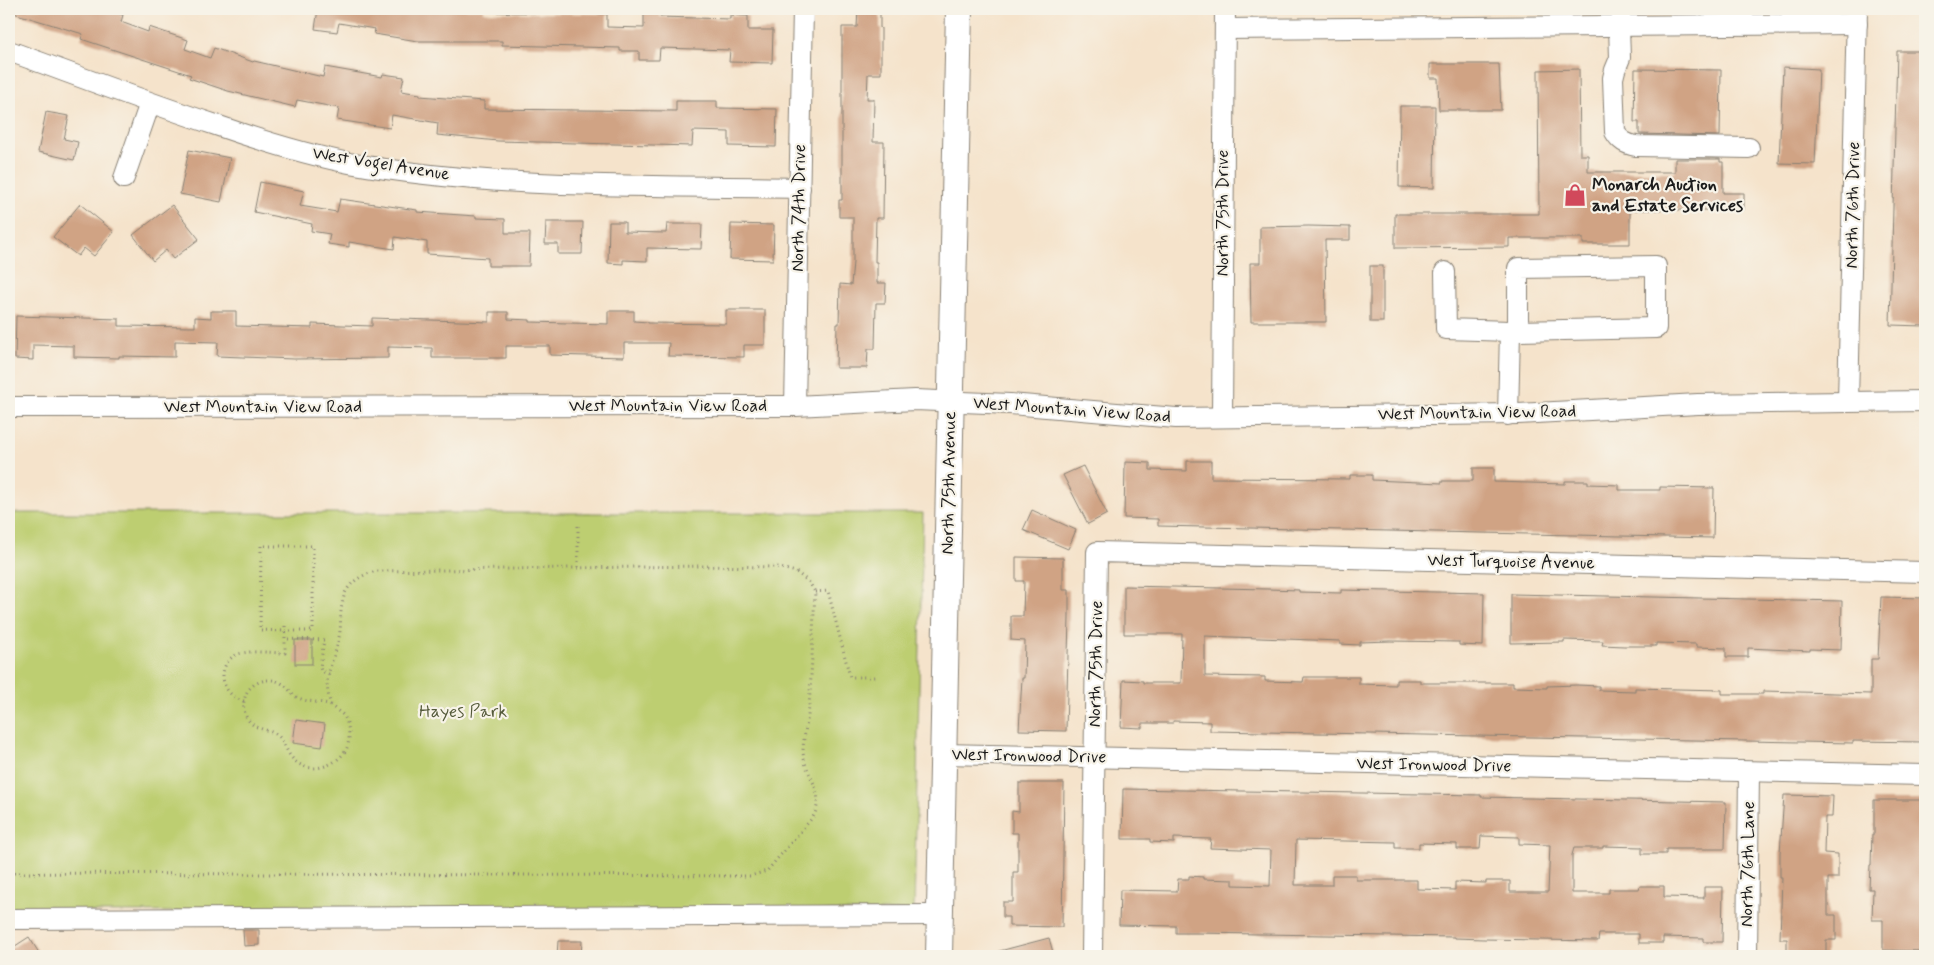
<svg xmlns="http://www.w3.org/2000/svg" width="1934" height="965" viewBox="0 0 1934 965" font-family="Mynerve,sans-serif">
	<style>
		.green { fill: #bdce71; stroke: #6c7546 }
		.building { fill: #d0a384; fill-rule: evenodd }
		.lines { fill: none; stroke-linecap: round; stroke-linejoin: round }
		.minor-casing { stroke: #888074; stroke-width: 22 }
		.major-casing { stroke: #888074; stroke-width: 28 }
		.path { stroke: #888074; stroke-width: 3; stroke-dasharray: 1 4; stroke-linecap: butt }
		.minor { stroke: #fff; stroke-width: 20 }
		.major { stroke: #fff; stroke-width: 26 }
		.labels { text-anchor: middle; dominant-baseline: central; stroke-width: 4.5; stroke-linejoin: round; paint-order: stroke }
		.street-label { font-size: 18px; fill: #1c1c1c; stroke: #f7f3e8 }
		.poi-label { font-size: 18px; font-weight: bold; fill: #1c1c1c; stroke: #f7f3e8; text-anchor: start }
		.park-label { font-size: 18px; fill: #545a3a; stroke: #f7f3e8 }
	</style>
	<rect width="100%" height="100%" fill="#f7f3e8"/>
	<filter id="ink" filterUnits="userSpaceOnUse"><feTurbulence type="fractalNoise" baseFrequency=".02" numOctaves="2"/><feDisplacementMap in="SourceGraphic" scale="10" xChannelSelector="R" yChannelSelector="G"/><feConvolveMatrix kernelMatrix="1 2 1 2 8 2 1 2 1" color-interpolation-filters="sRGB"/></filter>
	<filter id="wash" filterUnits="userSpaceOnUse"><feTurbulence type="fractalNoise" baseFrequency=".0096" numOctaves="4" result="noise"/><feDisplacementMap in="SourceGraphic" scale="20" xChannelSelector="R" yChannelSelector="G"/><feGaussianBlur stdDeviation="1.12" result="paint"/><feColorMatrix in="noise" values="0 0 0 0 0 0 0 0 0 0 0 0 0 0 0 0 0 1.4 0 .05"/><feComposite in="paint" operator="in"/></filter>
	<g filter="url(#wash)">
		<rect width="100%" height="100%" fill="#f5e3cb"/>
		<polygon class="green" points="9,513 923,513 914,911 9,912"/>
		<g id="blocks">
			<g class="building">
				<polygon points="11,9 103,9 123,15 121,22 148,32 149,27 188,40 185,49 210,58 214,48 253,62 254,61 323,77 325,67 382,77 383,74 404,77 401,91 420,94 420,96 484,101 484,109 676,111 676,101 717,101 717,108 777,109 776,147 729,146 729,132 693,131 692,146 498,141 437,135 438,123 392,115 390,128 337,120 339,108 297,100 295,107 228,91 189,78 191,75 81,39 83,34 10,12"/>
				<polygon points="318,9 483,9 483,12 607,14 607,27 644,28 644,13 660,14 660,17 730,19 730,15 748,16 748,30 773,30 772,63 729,62 730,50 660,48 659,60 639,60 639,51 620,51 620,48 502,45 502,41 418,41 374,34 375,29 339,23 337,32 315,29"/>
				<polygon points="858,9 880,9 880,28 881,28 881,74 868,74 867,99 874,99 873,142 884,142 883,218 876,218 875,262 877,262 877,283 886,283 885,303 876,303 875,349 868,349 867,368 836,368 837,324 839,324 840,284 851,285 853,262 853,217 839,217 839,200 842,200 842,27 857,27"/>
				<polygon points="1897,51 1925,51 1924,326 1890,325"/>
				<polygon points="1430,64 1499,64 1501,110 1439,110 1438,78 1430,78"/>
				<polygon points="1783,67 1819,69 1815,164 1779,163"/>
				<polygon points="1579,69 1580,155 1588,155 1588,172 1675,172 1675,159 1720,159 1720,162 1723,162 1723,193 1744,193 1744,210 1630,210 1630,244 1583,244 1583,238 1509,238 1509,247 1395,248 1395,214 1539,214 1538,70"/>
				<polygon points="1635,69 1721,70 1720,136 1639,134 1639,122 1634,122"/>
				<polygon points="1400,106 1435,106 1434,188 1399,187"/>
				<polygon points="46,112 69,116 64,139 78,142 74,160 38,152"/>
				<polygon points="189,150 230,158 221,202 180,194"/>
				<polygon points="260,182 304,191 300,206 337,212 340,199 417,210 417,212 476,216 476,218 505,219 505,233 530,233 529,266 488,266 488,258 427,254 427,242 395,237 394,249 349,242 349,247 328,244 330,234 311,231 312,224 254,212"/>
				<polygon points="80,204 114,232 94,256 84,248 78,256 53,237"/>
				<polygon points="172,205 199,239 173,259 166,250 153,261 133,235"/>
				<polygon points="546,222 583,222 582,254 558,254 558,244 545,244"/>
				<polygon points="609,222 625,222 625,232 666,233 667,224 702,224 701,249 647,248 647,261 623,260 623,264 608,263"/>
				<polygon points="731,224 774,225 773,260 730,259"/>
				<polygon points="1309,226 1350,227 1350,240 1325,240 1326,322 1251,322 1250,263 1260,263 1260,227"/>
				<rect x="1370" y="266" width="13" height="56"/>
				<polygon points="726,310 765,310 765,345 744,345 744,357 668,356 669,343 624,343 624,357 550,355 550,346 506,346 506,358 432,358 432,348 388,347 388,358 294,359 217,356 218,342 175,341 175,357 119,356 119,358 74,357 74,346 33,345 33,360 15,359 16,316 119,319 119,326 195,327 195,317 211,318 211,311 236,311 236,326 312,328 312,324 372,326 372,318 489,322 489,312 508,312 508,319 530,320 530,322 608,324 608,311 634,311 634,321 648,322 648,323 726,324"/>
				<polygon points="1187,461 1211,461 1211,478 1350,479 1350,475 1372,475 1372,480 1442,483 1442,481 1473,481 1473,468 1494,468 1494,482 1565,484 1565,481 1588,481 1588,484 1619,485 1619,490 1660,490 1660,487 1714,488 1713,538 1158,526 1158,519 1124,518 1125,462 1150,463 1150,470 1187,471"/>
				<polygon points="1083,466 1107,514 1088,524 1063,475"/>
				<polygon points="1032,510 1076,530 1068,549 1023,530"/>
				<polygon points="1016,557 1063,558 1063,590 1069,590 1069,617 1066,731 1019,730 1022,678 1024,678 1025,641 1011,640 1011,616 1023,616 1024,581 1016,581"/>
				<polygon points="1124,586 1268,589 1299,590 1299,592 1341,593 1341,590 1484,593 1483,646 1459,645 1459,642 1390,641 1360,642 1360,645 1340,644 1340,641 1205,636 1205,676 1265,677 1265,681 1303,682 1304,677 1359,677 1359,684 1396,685 1396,680 1420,680 1420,683 1513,683 1513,687 1547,688 1547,686 1577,685 1599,686 1599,690 1635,691 1635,688 1722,690 1722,694 1763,694 1763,691 1871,694 1871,659 1878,659 1881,597 1925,598 1925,742 1853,741 1853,743 1210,731 1210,722 1173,721 1173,723 1142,723 1142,728 1121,727 1123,680 1143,681 1143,683 1181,683 1182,634 1124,634"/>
				<polygon points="1511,594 1842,601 1841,650 1810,649 1810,651 1748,648 1748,657 1726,657 1726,648 1696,647 1696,644 1656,643 1656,646 1624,646 1602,645 1603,641 1564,640 1564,642 1511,643"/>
				<rect x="295" y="640" width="17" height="24"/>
				<polygon points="296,720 325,724 322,747 293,743"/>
				<polygon points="1019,783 1064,783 1062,927 1009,926 1009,917 1003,917 1003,902 1013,902 1013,872 1018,872 1018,833 1012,833 1012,811 1019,812"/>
				<path d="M 1123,789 L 1481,795 L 1481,797 L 1726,802 L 1725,849 L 1666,849 L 1666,854 L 1642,854 L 1642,847 L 1603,846 L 1603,848 L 1574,848 L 1572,855 L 1572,893 L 1609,893 L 1609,889 L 1639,889 L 1640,886 L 1664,886 L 1664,897 L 1704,898 L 1704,887 L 1723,887 L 1722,942 L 1703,942 L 1703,938 L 1663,937 L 1663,943 L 1639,943 L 1639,934 L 1599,934 L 1598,941 L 1484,939 L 1454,938 L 1454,937 L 1196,933 L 1176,933 L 1176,926 L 1119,925 L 1120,890 L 1177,891 L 1178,879 L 1189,879 L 1189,876 L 1203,877 L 1203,879 L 1233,880 L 1233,885 L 1270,886 L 1271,850 L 1210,848 L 1211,839 L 1174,838 L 1174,843 L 1150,842 L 1150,839 L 1122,839 ZM 1481,836 L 1519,837 L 1519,844 L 1550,845 L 1548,892 L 1510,892 L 1510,881 L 1486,881 L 1486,883 L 1455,882 L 1455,890 L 1417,889 L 1417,880 L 1356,880 L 1356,875 L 1332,875 L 1332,885 L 1295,885 L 1296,840 L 1395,842 L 1395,848 L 1419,848 L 1419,843 L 1457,844 L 1457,849 L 1480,849 Z"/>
				<polygon points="1784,795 1833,796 1832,817 1825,817 1824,853 1838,854 1838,878 1828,878 1828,915 1836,915 1836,940 1826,940 1826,956 1787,956 1787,939 1780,939 1782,877 1780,877 1780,853"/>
				<polygon points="1874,800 1925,800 1925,951 1883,950 1883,920 1872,920 1873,889 1869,889 1870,865 1871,865 1872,834 1874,834"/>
				<polygon points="243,930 259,930 259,945 244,946"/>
				<polygon points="29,937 41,956 9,956 9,950"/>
				<polygon points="1049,938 1054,956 997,956 996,952"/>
				<polygon points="558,941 582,941 581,956 557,956"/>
			</g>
		</g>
	</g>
	<g filter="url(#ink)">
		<use href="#blocks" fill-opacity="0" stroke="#888074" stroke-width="1"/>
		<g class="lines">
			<defs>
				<g id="minor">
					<path d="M 1619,26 L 1620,58 L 1615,70 L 1613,78 L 1615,132 C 1620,141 1626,144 1636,146 L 1749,148"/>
					<polyline points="1225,29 1857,24"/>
					<path d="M 9,51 C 78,76 146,102 216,125 C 259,140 304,154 349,163 C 497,190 650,185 800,188"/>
					<polyline points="124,178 150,103"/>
					<polyline points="1445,272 1446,329 1510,331"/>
					<polyline points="1848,402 1857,9"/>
					<polyline points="795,406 803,9"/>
					<polyline points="9,407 795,406 915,400 1010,404 1176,418 1518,414 1698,404 1925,401"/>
					<polyline points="1508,415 1510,331 1518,331 1656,328 1656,266 1518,268 1518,331"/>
					<polyline points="1222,417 1225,9"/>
					<polyline points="943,754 1925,775"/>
					<polyline points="9,919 940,915"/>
					<polyline points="1092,956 1097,552 1925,572"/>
					<polyline points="1747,956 1749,772"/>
				</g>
				<polyline id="major" points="939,956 959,9"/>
			</defs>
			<use href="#minor" class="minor-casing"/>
			<use href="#major" class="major-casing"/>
			<g class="path">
				<polyline points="578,526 578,568"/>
				<polyline points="815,592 828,591 850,677 878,677"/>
				<polyline points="285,626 285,631 313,631 313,546 261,546 260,630 285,631 285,639 324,640 320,667 321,671 329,674"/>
				<path d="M 244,701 C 222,696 215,668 234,656 C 245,649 272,653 285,653 L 285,639"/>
				<path d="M 9,873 L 750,876 L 767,871 L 772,865 L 813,817 C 827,791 805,777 803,752 C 803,736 808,722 809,706 C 812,668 813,630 815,592 L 809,582 L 796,572 L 777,567 L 702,566 L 377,571 C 364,574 354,579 346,591 C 344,595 343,600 342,605 C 340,614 341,623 340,631 C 338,649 329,665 327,683 C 327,687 329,701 331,705 C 334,710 342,712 345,718 C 350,728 351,744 344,753 C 332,768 308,774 294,760 C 286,753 285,741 277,735 C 269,729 257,730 250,722 C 244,716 242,706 245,697 C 249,682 271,674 284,685 C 291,690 293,697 301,699 C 311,703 321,701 331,705"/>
			</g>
			<use href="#minor" class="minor"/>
			<use href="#major" class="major"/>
		</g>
	</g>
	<defs>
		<symbol id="shop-bare" viewBox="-9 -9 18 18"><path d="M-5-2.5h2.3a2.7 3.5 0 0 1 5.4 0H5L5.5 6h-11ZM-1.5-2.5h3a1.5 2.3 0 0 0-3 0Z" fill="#d1495b" stroke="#f7f3e8" stroke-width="2.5" paint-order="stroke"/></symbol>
	</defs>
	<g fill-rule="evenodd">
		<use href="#shop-bare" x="1559" y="179" width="32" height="32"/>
	</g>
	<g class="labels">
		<g class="street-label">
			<text transform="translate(381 164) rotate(9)">West Vogel Avenue</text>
			<text transform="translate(1853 205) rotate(-89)">North 76th Drive</text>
			<text transform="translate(799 208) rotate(-89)">North 74th Drive</text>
			<text transform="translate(1223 213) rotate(-90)">North 75th Drive</text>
			<text x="668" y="406">West Mountain View Road</text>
			<text x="263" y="407">West Mountain View Road</text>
			<text transform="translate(1072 410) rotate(4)">West Mountain View Road</text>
			<text transform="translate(1477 413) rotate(-1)">West Mountain View Road</text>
			<text transform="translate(949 483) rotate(-89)">North 75th Avenue</text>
			<text transform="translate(1511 562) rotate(1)">West Turquoise Avenue</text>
			<text transform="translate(1096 664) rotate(-89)">North 75th Drive</text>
			<text transform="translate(1029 756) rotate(1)">West Ironwood Drive</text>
			<text transform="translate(1434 765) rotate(1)">West Ironwood Drive</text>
			<text transform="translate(1748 864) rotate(-89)">North 76th Lane</text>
		</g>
		<g class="poi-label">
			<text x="1592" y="185">Monarch Auction<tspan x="1592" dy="21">and Estate Services</tspan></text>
		</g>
		<g class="park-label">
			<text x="463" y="712">Hayes Park</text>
		</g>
	</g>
	<rect width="1934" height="965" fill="none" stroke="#f7f3e8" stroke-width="30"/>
</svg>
